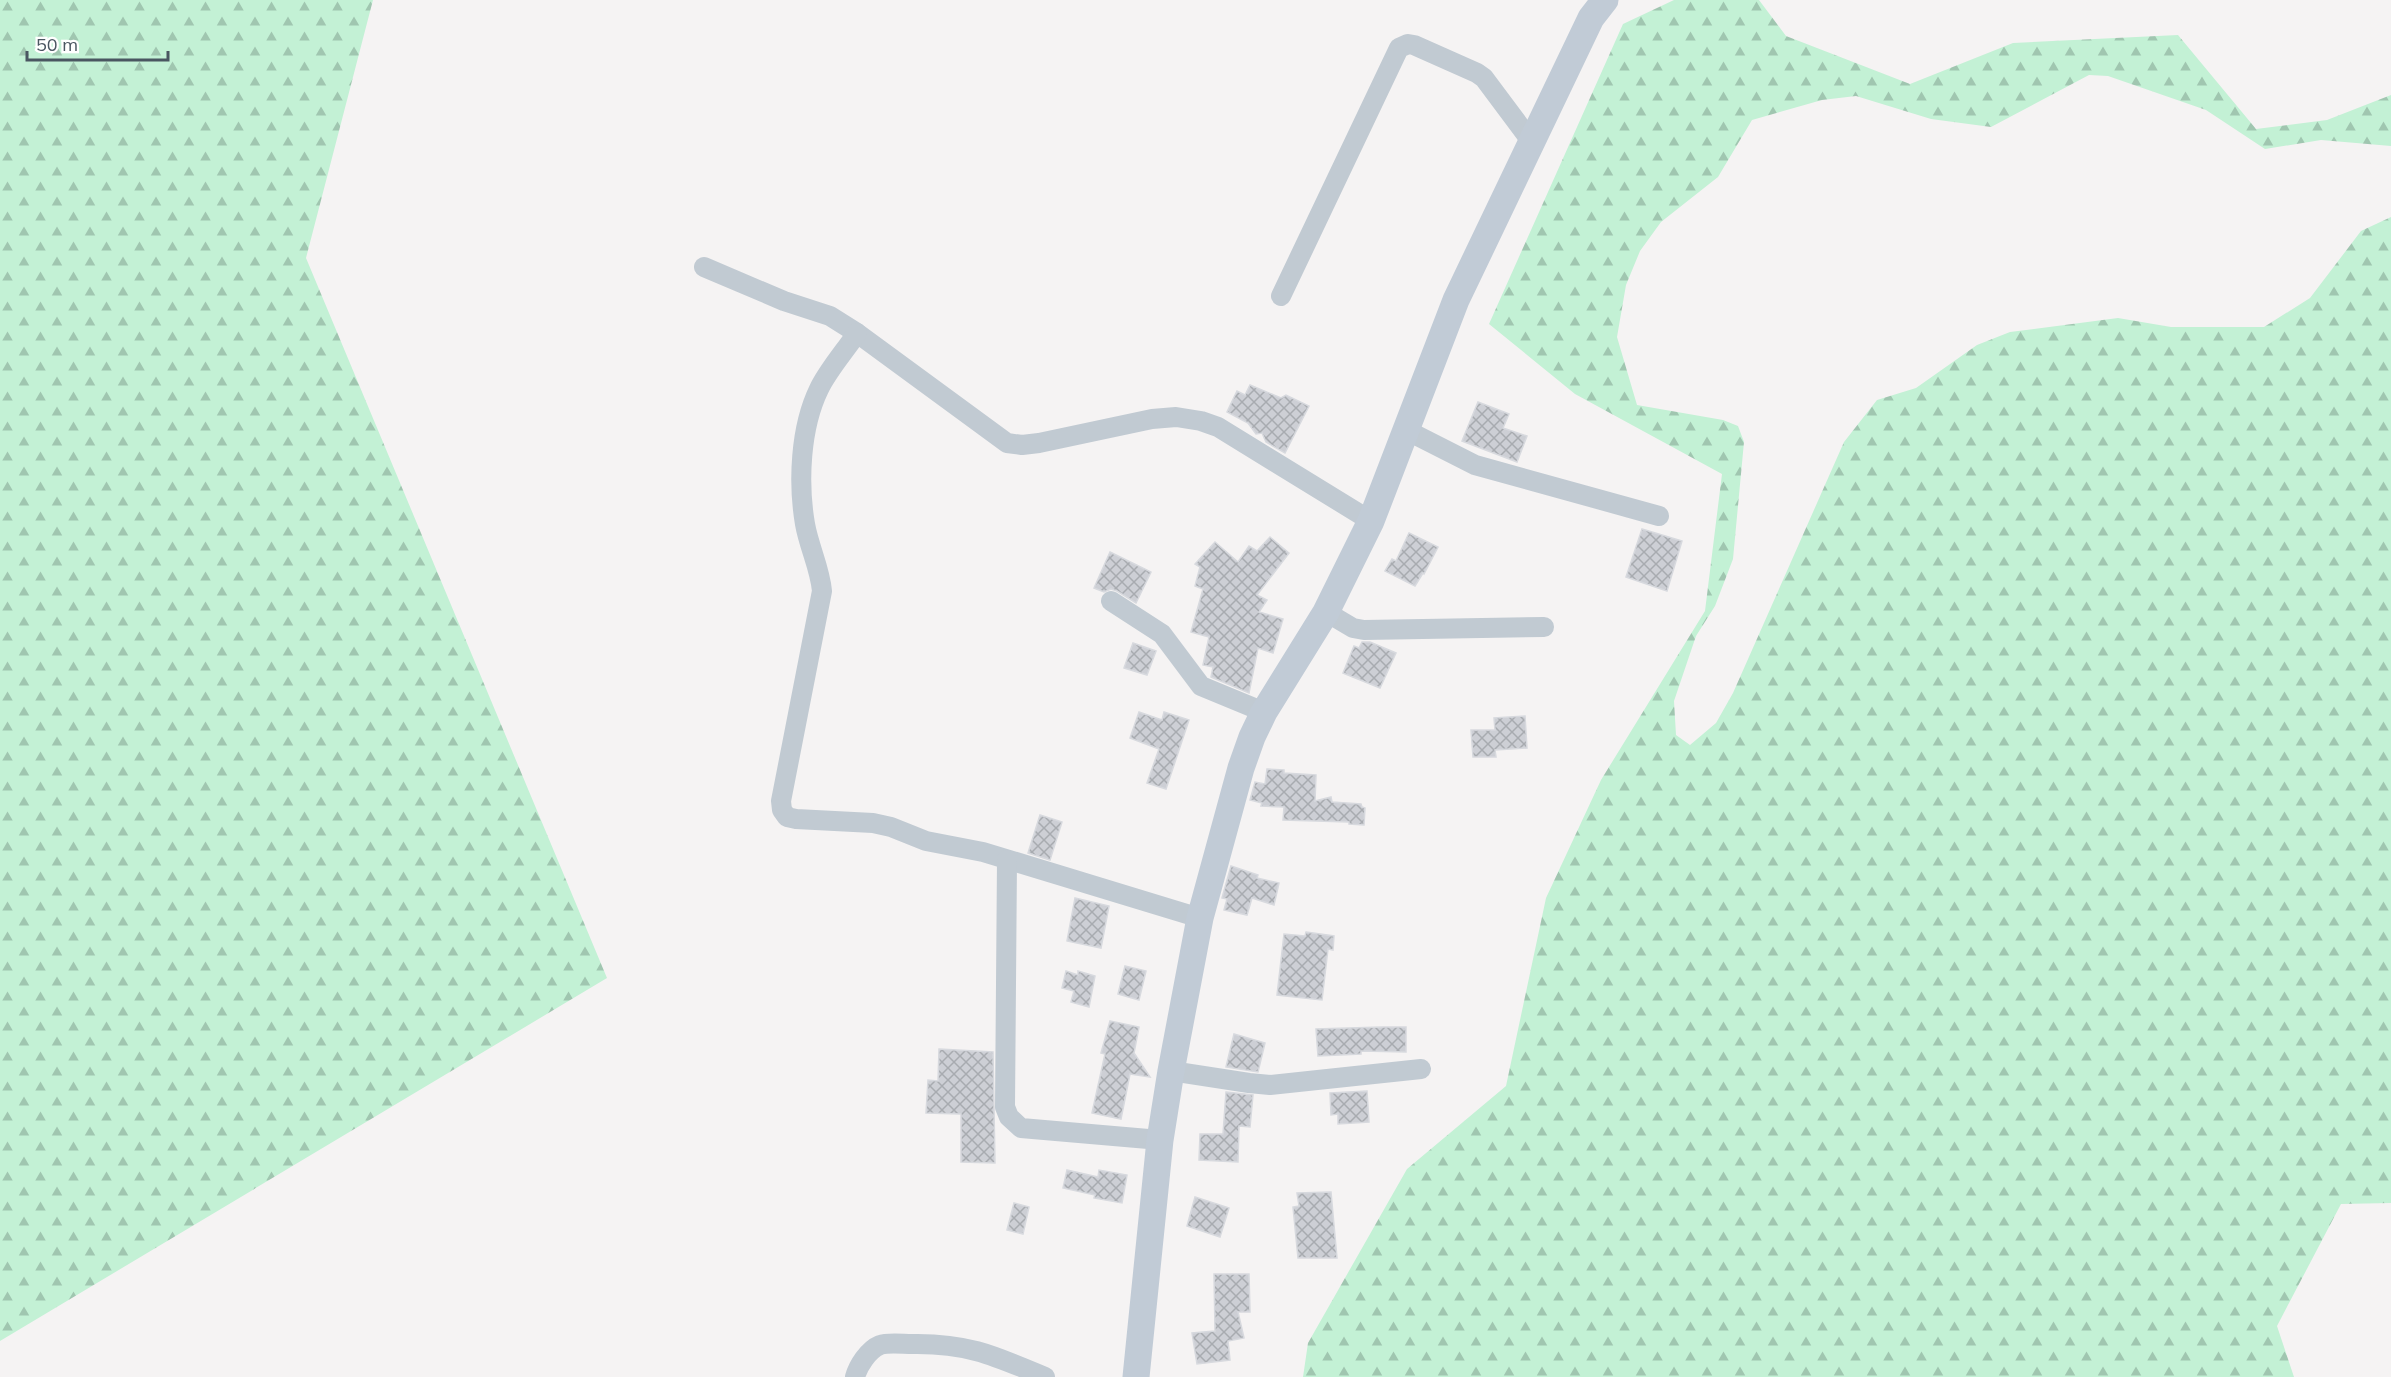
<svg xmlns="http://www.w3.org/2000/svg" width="2391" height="1377" viewBox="0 0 2391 1377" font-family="Mulish,sans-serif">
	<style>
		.forest { fill: url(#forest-firs) }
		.building { fill: url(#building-cross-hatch); stroke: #d7d9de; stroke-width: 1.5 }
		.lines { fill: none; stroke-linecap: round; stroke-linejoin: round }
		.minor { stroke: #c1cad2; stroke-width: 20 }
		.secondary { stroke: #c1cbd6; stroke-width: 27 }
	</style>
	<defs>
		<pattern id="forest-firs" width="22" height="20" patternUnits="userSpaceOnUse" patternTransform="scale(1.5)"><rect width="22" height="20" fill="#c3f1d5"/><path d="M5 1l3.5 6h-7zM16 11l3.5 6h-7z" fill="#a0c6b0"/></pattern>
		<pattern id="building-cross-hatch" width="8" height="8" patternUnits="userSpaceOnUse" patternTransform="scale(1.5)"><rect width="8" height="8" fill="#cdcfd5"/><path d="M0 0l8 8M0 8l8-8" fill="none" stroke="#a8abb0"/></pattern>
	</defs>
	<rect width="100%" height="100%" fill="#f5f3f3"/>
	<g class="forest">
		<polygon points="0,0 373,0 306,258 607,978 0,1341"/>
		<polygon points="1674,0 1759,0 1786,36 1910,84 2013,43 2178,35 2256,129 2327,120 2391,95 2391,146 2321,140 2265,149 2206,110 2108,76 2089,75 1991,127 1931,119 1856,96 1822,100 1752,120 1718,177 1661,222 1640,251 1626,285 1617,337 1637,405 1723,420 1738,426 1744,442 1733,559 1715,606 1696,636 1674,701 1676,735 1690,745 1716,723 1733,693 1844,442 1877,400 1916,388 1977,345 2010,332 2118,318 2171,327 2264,327 2310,298 2361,231 2391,217 2391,1203 2341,1204 2277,1326 2294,1377 1303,1377 1308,1343 1407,1169 1506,1086 1546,898 1601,780 1705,611 1722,474 1575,394 1489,324 1623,24"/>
	</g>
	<g class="building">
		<polygon points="1250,385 1281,398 1286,395 1309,406 1285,453 1266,442 1262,433 1256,434 1248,423 1227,412 1237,391 1245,395"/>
		<polygon points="1478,402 1509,414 1503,428 1527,436 1517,462 1462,441"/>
		<polygon points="1642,529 1682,541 1667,591 1626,577"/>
		<polygon points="1409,533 1438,547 1424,574 1423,573 1415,586 1385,571 1392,559 1396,561"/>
		<polygon points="1270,537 1289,553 1257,595 1267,600 1259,612 1283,619 1273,653 1258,648 1249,693 1211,677 1213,667 1203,665 1209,637 1191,632 1203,589 1195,586 1200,567 1195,564 1215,542 1238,562 1249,546 1257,551"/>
		<polygon points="1110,552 1151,572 1136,603 1117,591 1111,589 1104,592 1094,588"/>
		<polygon points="1362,642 1370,642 1396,653 1380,688 1343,673 1354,646 1359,648"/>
		<polygon points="1133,643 1156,651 1147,675 1124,668"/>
		<polygon points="1139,712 1162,720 1164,712 1189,720 1166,789 1147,783 1159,749 1130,738"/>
		<polygon points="1525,716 1527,748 1495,750 1496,757 1473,757 1471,730 1495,730 1494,718"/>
		<polygon points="1267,769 1284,770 1284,773 1316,775 1315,801 1331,797 1332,802 1361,804 1362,807 1365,808 1364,825 1349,824 1349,822 1283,820 1284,807 1261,806 1262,803 1250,800 1255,782 1265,784"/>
		<polygon points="1040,815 1062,822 1050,860 1028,853"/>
		<polygon points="1231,866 1258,875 1257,878 1279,883 1274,905 1252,898 1247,915 1224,910 1227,899 1222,898"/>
		<polygon points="1075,898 1109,906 1101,948 1067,941"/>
		<polygon points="1306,932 1334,936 1333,950 1328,949 1322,1000 1277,995 1284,934 1305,936"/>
		<polygon points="1125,966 1146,971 1139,1000 1118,994"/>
		<polygon points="1066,971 1078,975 1078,971 1095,976 1089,1007 1071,1002 1074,991 1062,988"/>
		<polygon points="1110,1021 1139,1027 1134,1053 1150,1077 1130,1074 1121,1119 1092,1113 1105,1054 1101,1053"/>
		<polygon points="1382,1027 1406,1027 1406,1052 1361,1051 1361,1054 1318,1056 1316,1029"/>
		<polygon points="1234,1034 1265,1043 1258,1072 1226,1067"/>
		<polygon points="939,1049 993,1052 995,1163 961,1162 961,1114 926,1113 928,1080 938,1081"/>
		<polygon points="1367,1091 1369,1122 1338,1124 1338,1114 1331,1115 1330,1093"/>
		<polygon points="1226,1092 1253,1095 1250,1127 1239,1126 1238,1162 1199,1160 1200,1134 1223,1134"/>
		<polygon points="1067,1170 1098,1177 1099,1170 1127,1175 1122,1203 1094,1198 1095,1195 1063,1188"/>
		<polygon points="1331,1192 1337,1258 1298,1258 1293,1207 1299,1206 1297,1193"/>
		<polygon points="1195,1197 1229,1208 1220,1237 1187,1226"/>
		<polygon points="1014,1203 1029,1207 1023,1234 1007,1230"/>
		<polygon points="1214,1274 1249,1274 1250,1312 1238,1312 1244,1338 1228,1341 1230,1360 1197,1364 1192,1333 1215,1331"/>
	</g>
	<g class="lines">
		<g class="minor">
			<polyline points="704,267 784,301 830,316 857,333 1007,443 1022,445 1039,443 1152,419 1176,417 1201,421 1218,427 1371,521"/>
			<polyline points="1281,296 1399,48 1408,44 1414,45 1477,73 1484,78 1531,141"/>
			<path d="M 857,333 C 845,351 828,370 819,389 C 800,428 798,483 805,524 C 809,547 820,568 822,591 L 781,801 L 782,810 L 787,817 L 796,819 L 873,823 L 891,827 L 926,841 L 983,852 L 1200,918"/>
			<polyline points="1406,430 1475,465 1659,516"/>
			<polyline points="1111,601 1162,634 1201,686 1264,712"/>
			<polyline points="1326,612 1353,628 1364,630 1544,627"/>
			<polyline points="1007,860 1005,1107 1009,1117 1021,1128 1160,1140"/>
			<polyline points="1171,1071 1249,1083 1270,1085 1421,1069"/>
			<path d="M 855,1377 C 858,1366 868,1350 880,1345 C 888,1342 903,1344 912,1344 C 968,1343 995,1356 1045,1377"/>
		</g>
		<polyline class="secondary" points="1136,1377 1160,1140 1171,1071 1200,918 1241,768 1252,737 1264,712 1326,612 1371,521 1456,300 1591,18 1605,0"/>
	</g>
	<path d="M27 51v9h141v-9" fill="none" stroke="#4a5661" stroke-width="3"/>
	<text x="36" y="51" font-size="18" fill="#4a5661" stroke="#ffffff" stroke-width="4.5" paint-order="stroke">50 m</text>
</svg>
